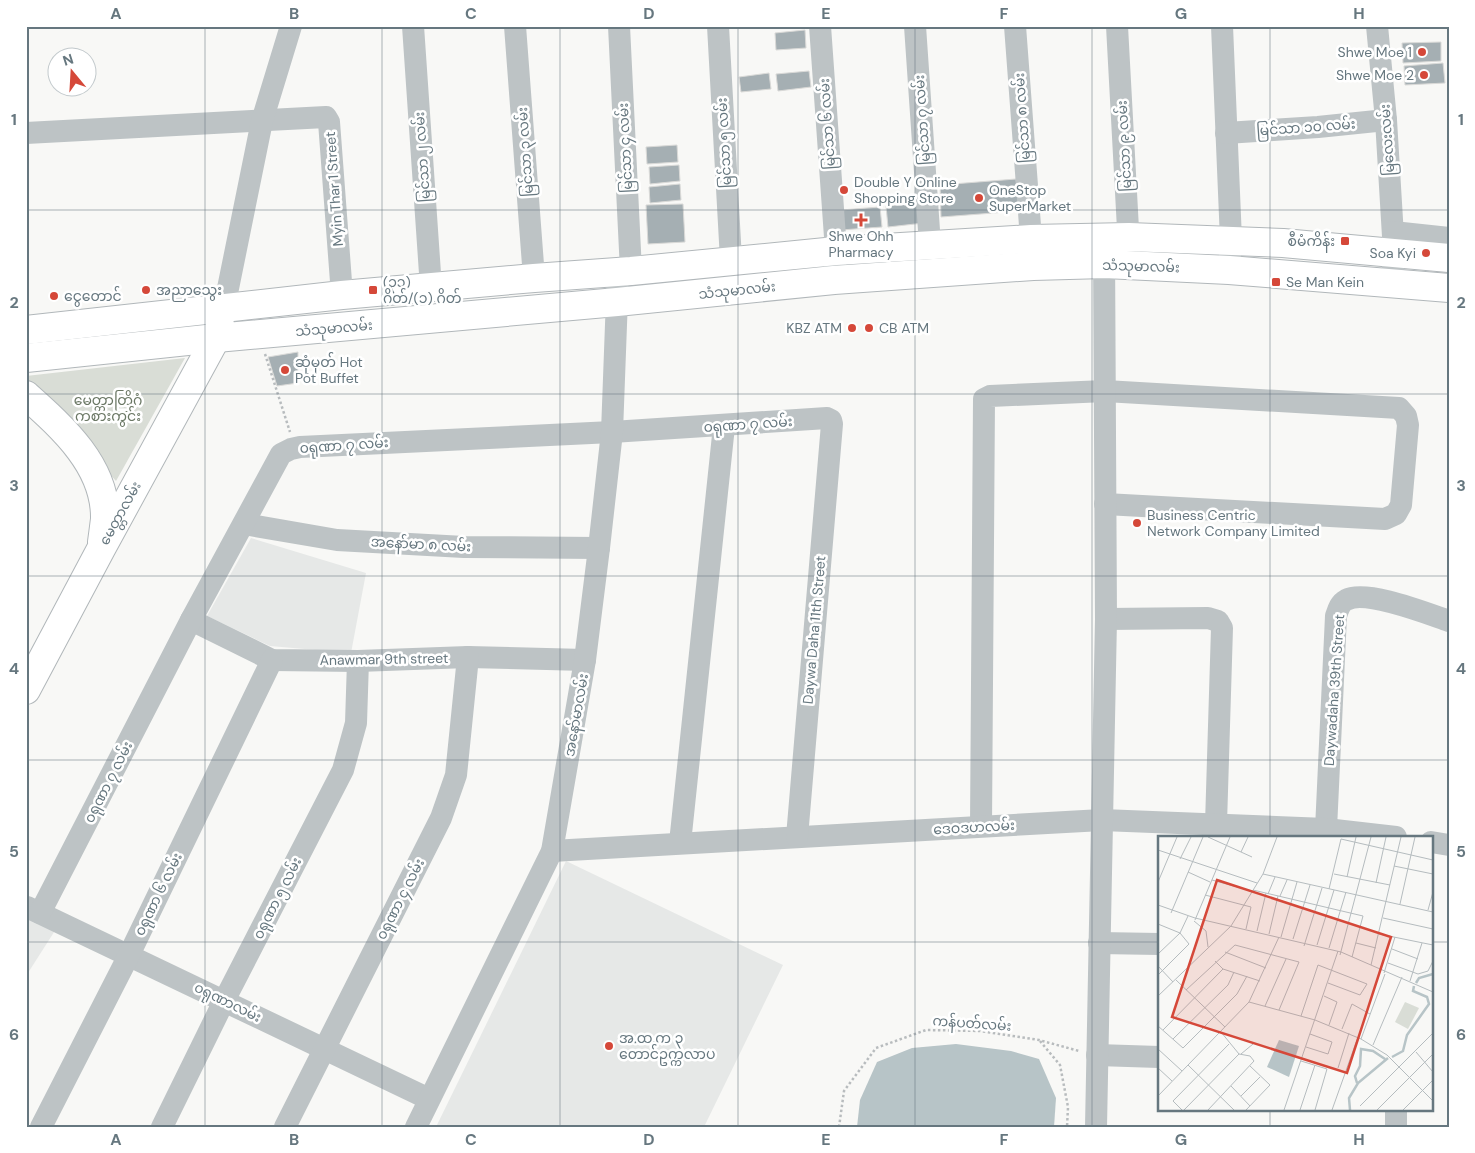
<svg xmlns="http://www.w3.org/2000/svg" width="1475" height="1153" viewBox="0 0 1475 1153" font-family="'DM Sans','Noto Sans Myanmar',sans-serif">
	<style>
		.built { fill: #e6e8e7 }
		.green { fill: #d9ddd6 }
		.water { fill: #b7c4c7 }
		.building { fill: #a5afb3; stroke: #dadad8 }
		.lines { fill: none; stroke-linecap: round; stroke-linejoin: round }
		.major-casing { stroke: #b1b7ba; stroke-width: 30 }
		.path { stroke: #b8bcbe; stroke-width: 2.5; stroke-dasharray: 2.5 2.5; stroke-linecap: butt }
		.minor { stroke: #bdc3c5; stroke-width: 22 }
		.major { stroke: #fff; stroke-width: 28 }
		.grid { fill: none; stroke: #66777f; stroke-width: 1; stroke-opacity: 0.55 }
		.poi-dot { fill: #d54839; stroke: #fff; stroke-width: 2 }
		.labels { text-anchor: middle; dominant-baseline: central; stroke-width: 5; stroke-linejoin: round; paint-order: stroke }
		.poi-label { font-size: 14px; fill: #66777f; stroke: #fff; text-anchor: start }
		.street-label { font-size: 14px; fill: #66777f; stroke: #fff }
		.park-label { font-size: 14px; fill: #6a7764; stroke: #fff }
		.inset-river { fill: none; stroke: #b7c4c7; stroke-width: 2.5 }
		.inset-road { fill: none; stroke: #b5bcbf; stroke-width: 1 }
		.view { fill: #d54839; fill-opacity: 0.15; stroke: #d54839; stroke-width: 2.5 }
		.inset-edge { fill: none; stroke: #66777f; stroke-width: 2.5 }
		.neatline { fill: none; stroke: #66777f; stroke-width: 2 }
		.grid-label { font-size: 16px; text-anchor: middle; font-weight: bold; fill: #66777f }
	</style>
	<rect width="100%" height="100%" fill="#f8f8f6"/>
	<g class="built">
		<polygon points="251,538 366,573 351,653 270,646 207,616"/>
		<polygon points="566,861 783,965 704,1127 436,1127"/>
		<polygon points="26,907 56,929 26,976"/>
	</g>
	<polygon class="green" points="185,358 116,481 26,380 26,376"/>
	<polygon class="water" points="956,1044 1011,1051 1039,1059 1056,1098 1054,1127 857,1127 860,1100 877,1062 912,1048"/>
	<g class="building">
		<polygon points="805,30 806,48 776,50 775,33"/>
		<polygon points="1441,42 1441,61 1403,63 1402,43"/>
		<polygon points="1443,63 1445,83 1405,85 1404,66"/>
		<polygon points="809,71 811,87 778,91 776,74"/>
		<polygon points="769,73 771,89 741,92 739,77"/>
		<polygon points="677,145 678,162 647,164 646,147"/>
		<polygon points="679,165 680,181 650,184 649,167"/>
		<polygon points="1016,179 1020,211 941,217 940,185"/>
		<polygon points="680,184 681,200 650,203 649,187"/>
		<polygon points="922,203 924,223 888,227 886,206"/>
		<polygon points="683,204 685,242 648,244 646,205"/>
		<polygon points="880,207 882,227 841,230 841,210"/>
		<polygon points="298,352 298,383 277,386 268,357"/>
	</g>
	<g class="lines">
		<defs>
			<g id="major">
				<polyline points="26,330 342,295 534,278 631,271 836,251 1031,239 1129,237 1283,243 1449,258"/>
				<polyline points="26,358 216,338 617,302 834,280 1033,266 1105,264 1229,270 1449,288"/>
				<path d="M 26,395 C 63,428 106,466 105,519 C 104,527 103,535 102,542"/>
				<polyline points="26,690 101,549 216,338 220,325"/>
			</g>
		</defs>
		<use href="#major" class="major-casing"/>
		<g class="path">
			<polyline points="265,354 290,432"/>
			<polyline points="1040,1041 1060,1065 1068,1107 1067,1127"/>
			<polyline points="839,1127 844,1091 876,1048 926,1030 980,1031 1039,1040 1079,1051"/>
		</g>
		<g class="minor">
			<polyline points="413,26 431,288"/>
			<polyline points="515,26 534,278"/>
			<polyline points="619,26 631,271"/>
			<polyline points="718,26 731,260"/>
			<polyline points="820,26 836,251 835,269"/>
			<polyline points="915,26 930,245"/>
			<polyline points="1015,26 1031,239"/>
			<polyline points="1117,26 1130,266"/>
			<polyline points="1222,26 1231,240 1229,270"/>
			<polyline points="1377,26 1386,120 1394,253 1392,282"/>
			<polyline points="26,133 326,117 329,122 342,295"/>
			<polyline points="1226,133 1318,127 1386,120"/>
			<polyline points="1393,232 1449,238"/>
			<polyline points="224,308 262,121 291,26"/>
			<polyline points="244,524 337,540 464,547 599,548"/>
			<polyline points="1106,619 1208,618 1218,621 1222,628 1216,824"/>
			<polyline points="191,620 272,660 358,661 468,657 585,660"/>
			<polyline points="981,826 984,399 990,396 1105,391 1399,408 1406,416 1408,425 1401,505 1396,514 1385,519 1105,504"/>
			<path d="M 1326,829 L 1336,616 C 1338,610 1340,603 1346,600 C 1366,589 1428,614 1449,621"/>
			<polyline points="1431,842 1449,845"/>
			<polyline points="680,843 724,426"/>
			<polyline points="552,851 1102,820 1326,829 1396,837"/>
			<polyline points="27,907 429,1099"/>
			<polyline points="40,913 191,620 281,454 291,449 300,447 612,432 827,418 831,420 832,424 797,837"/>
			<polyline points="1099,943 1159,944"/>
			<polyline points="1097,1055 1159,1057"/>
			<polyline points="1396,1109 1396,1127"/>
			<polyline points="41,1127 129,955 272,660"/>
			<polyline points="162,1127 224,1001 343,770 356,723 358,661"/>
			<polyline points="285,1127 441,818 456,775 468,657"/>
			<polyline points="416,1127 552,851 585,660 599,548 612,432 618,271"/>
			<polyline points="1096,1127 1106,619 1104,248"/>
		</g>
		<use href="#major" class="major"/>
	</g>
	<path class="grid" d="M 205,26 L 205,1127M 382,26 L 382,1127M 560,26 L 560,1127M 738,26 L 738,1127M 915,26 L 915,1127M 1092,26 L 1092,1127M 1270,26 L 1270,837M 26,210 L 1449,210M 26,394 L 1449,394M 26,576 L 1449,576M 26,760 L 1449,760M 26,942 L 1159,942M 1431,942 L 1449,942M 1270,1109 L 1270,1127"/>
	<g class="poi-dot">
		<circle cx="1422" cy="52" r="5"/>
		<circle cx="1424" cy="75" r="5"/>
		<circle cx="844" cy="190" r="5"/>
		<circle cx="979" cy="198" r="5"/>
		<path d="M858.5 212.5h5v5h5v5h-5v5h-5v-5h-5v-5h5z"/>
		<rect x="1340" y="236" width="10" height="10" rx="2.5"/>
		<circle cx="1426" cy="253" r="5"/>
		<rect x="1271" y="277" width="10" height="10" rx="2.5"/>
		<circle cx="146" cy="290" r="5"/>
		<rect x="368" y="285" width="10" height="10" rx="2.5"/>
		<circle cx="54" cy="296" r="5"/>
		<circle cx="852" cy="328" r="5"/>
		<circle cx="869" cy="328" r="5"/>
		<circle cx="285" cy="370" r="5"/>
		<circle cx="1137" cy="523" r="5"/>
		<circle cx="609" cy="1046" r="5"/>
	</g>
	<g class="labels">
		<g class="poi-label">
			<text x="1412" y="52" text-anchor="end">Shwe Moe 1</text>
			<text x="1414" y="75" text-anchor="end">Shwe Moe 2</text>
			<text x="854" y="182">Double Y Online<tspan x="854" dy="16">Shopping Store</tspan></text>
			<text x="989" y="190">OneStop<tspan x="989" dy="16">SuperMarket</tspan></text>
			<text x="861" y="236" text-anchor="middle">Shwe Ohh<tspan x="861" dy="16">Pharmacy</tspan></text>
			<text x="1335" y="241" text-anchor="end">စီမံကိန်း</text>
			<text x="1416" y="253" text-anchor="end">Soa Kyi</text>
			<text x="383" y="282">(၃၁)<tspan x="383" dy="16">ဂိတ်/(၁) ဂိတ်</tspan></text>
			<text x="1286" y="282">Se Man Kein</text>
			<text x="156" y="290">အညာသွေး</text>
			<text x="64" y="296">ငွေတောင်</text>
			<text x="842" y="328" text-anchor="end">KBZ ATM</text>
			<text x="879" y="328">CB ATM</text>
			<text x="295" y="362">ဆုံမှတ် Hot<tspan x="295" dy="16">Pot Buffet</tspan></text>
			<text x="1147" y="515">Business Centric<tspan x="1147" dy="16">Network Company Limited</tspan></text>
			<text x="619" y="1038">အ.ထ.က ၃<tspan x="619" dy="16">တောင်ဥက္ကလာပ</tspan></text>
		</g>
		<g class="street-label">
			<text transform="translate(1022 118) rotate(-94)">မြင်သာ ၈ လမ်း</text>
			<text transform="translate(922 120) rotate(-94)">မြင်သာ ၇ လမ်း</text>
			<text transform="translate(827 124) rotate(-94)">မြင်သာ ၆ လမ်း</text>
			<text transform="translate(1306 127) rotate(-4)">မြင်သာ ၁၀ လမ်း</text>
			<text transform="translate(1387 140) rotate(-94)">မြလေးလမ်း</text>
			<text transform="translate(724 143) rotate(-93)">မြင်သာ ၅ လမ်း</text>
			<text transform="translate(1124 146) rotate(-93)">မြင်သာ ၉ လမ်း</text>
			<text transform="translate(625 148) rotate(-93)">မြင်သာ ၄ လမ်း</text>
			<text transform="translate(525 152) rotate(-94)">မြင်သာ ၃ လမ်း</text>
			<text transform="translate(422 157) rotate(-94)">မြင်သာ ၂ လမ်း</text>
			<text transform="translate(334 189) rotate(-94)">Myin Thar 1 Street</text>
			<text transform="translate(1141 266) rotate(2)">သံသုမာလမ်း</text>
			<text transform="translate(737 290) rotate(-6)">သံသုမာလမ်း</text>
			<text transform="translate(334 328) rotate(-5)">သံသုမာလမ်း</text>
			<text transform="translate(748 424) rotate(-4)">၀ရုဏာ ၇ လမ်း</text>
			<text transform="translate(344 445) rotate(-4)">၀ရုဏာ ၇ လမ်း</text>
			<text transform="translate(120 513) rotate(-61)">မေတ္တာလမ်း</text>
			<text transform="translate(421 544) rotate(3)">အနော်မာ ၈ လမ်း</text>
			<text transform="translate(814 630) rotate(-85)">Daywa Daha 11th Street</text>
			<text transform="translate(384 659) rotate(-1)">Anawmar 9th street</text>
			<text transform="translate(1334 690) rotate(-86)">Daywadaha 39th Street</text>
			<text transform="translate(576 715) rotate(-80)">အနော်မာလမ်း</text>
			<text transform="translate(108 782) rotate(-63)">၀ရုဏာ ၇ လမ်း</text>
			<text transform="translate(974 827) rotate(-3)">ဒေဝဒဟလမ်း</text>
			<text transform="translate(158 894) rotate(-64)">၀ရုဏာ ၆ လမ်း</text>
			<text transform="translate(277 898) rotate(-63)">၀ရုဏာ ၅ လမ်း</text>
			<text transform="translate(400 899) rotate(-63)">၀ရုဏာ ၄ လမ်း</text>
			<text transform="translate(228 1002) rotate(26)">၀ရုဏာလမ်း</text>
			<text transform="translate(972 1023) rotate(4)">ကန်ပတ်လမ်း</text>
		</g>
		<g class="park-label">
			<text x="108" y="400">မေတ္တာတြိဂံ<tspan x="108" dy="16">ကစားကွင်း</tspan></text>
		</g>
	</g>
	<g transform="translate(1158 836)">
		<rect width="275" height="275" fill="#f8f8f6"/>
		<path d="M 247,166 L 261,172 L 250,193 L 237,186 Z" fill="#d9ddd6"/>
		<path d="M 121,204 L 141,210 L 131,241 L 109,231 Z" fill="#b7c4c7"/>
		<path class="inset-river" d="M 258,147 L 261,142 L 275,138M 234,221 L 245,215 L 249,199 L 271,168 L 269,161 L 255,155 L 256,150M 199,247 L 197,240 L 202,230 L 203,213 L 215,215 L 227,223M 192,274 L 191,262 L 200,247 L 230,222"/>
		<path class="inset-road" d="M 50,1 L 94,21M 0,14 L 99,47M 83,16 L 90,1M 22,23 L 33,1M 236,30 L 275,38M 30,36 L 52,46M 105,38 L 275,76M 176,38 L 232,49M 189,41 L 198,1M 54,44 L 94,55M 0,46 L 19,1M 218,47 L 228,1M 171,53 L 183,3 L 275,24M 95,54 L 205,80 L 194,121M 110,58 L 117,41M 47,59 L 93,71 L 88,93M 122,60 L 129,44M 242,68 L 257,1M 0,69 L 37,82 L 183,116 L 275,156M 270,74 L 275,56M 13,77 L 45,1M 225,82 L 275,93M 37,84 L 72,1M 36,85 L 48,95 L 50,111M 0,88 L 22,97 L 31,108 L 0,139M 73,90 L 105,38 L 119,1M 99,95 L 108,57M 111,98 L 120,60M 221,98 L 275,109M 123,101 L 139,46M 135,103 L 152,49M 198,107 L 218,112M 159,109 L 176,54M 146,110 L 164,52M 171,112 L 188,56M 234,113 L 260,123M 67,116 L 108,132M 0,118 L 22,97 L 30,80M 182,119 L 213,1M 57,125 L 65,133 L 102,145M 230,127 L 260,138 L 270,135 L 275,125M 213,129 L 243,1M 0,130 L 15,146M 226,137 L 237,101M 18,144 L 67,191M 252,145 L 264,107M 28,154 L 77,109 L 141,126 L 121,174M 0,160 L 73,90M 166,160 L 179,166 L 171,189M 91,166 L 157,184 L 203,203 L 229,219 L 275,265M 107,170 L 128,123M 143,180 L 160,129 L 209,148 L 202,159 L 170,147M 0,190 L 25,212 L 79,158 L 89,140M 184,193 L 194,168 L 212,178M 5,194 L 65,133M 15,203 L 70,149 L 76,136M 203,203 L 227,138M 215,209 L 244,141M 148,211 L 170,218 L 174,206 L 152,198M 0,213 L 24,235M 258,216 L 275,236M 83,218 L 95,208M 143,225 L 169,233 L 157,274M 30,229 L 76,274M 0,232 L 14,245M 180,232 L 191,197M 73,250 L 92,270M 0,260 L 91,166 L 121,101M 83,260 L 102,241M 202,270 L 275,197M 24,274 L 15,265 L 71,208M 26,274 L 81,218M 50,274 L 96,225 L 92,220 L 81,218 L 63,196M 88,274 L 112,249 L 92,230M 126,274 L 180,115M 142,274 L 157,229M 174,274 L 200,201M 219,274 L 275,218M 245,274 L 275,244"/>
		<path class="view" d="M 59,44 L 233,101 L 189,237 L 14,181 Z"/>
		<rect width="275" height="275" class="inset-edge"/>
	</g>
	<rect width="1475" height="1153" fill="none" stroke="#ffffff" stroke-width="55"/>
	<g transform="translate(72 72) rotate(342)"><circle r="24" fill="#ffffff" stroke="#c2c9cc"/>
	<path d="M0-4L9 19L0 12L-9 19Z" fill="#d54839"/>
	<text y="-8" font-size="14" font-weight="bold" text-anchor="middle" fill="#66777f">N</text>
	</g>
	<rect x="28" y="28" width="1420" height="1098" class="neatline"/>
	<g class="grid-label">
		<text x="116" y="19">A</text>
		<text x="294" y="19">B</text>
		<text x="471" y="19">C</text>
		<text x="649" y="19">D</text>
		<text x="826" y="19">E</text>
		<text x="1004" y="19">F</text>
		<text x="1181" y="19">G</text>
		<text x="1359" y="19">H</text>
		<text x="14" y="125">1</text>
		<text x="1461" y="125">1</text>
		<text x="14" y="308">2</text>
		<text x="1461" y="308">2</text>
		<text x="14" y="491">3</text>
		<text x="1461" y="491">3</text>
		<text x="14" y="674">4</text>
		<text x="1461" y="674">4</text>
		<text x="14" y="857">5</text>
		<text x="1461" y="857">5</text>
		<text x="14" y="1040">6</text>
		<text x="1461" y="1040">6</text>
		<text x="116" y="1145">A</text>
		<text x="294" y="1145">B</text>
		<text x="471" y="1145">C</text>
		<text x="649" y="1145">D</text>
		<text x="826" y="1145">E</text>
		<text x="1004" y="1145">F</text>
		<text x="1181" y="1145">G</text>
		<text x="1359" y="1145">H</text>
	</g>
</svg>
